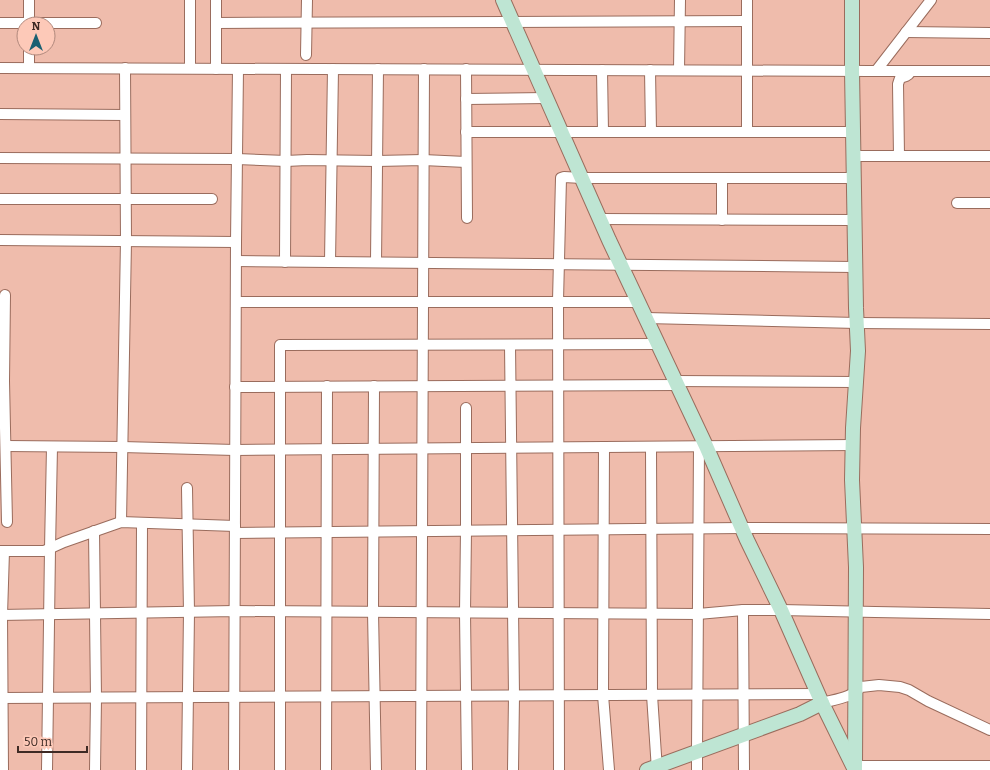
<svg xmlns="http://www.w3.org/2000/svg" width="990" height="770" viewBox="0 0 990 770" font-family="Bitter,serif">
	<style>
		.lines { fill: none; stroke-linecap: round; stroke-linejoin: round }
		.street-casing { stroke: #9a6c5d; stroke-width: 12 }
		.secondary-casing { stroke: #9a6c5d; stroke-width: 16 }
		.street { stroke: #fff; stroke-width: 10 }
		.secondary { stroke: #bee5d3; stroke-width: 14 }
	</style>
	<rect width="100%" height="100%" fill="#efbcac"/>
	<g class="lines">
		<defs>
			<g id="street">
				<polyline points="29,0 29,24"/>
				<polyline points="190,0 190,68"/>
				<polyline points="216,0 216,69"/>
				<polyline points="747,0 747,132"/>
				<polyline points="0,23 96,23"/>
				<polyline points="216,23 747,21"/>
				<polyline points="906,32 990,33"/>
				<polyline points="29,48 29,68"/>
				<polyline points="306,55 307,0"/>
				<polyline points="0,68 871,71 876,71 931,0"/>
				<polyline points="466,69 467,218"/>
				<polyline points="602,70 603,132"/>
				<polyline points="650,70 651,132"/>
				<polyline points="679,70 680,0"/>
				<polyline points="876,71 990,71"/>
				<polyline points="466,99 547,98"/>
				<polyline points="0,114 125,115"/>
				<polyline points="466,132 853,132"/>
				<polyline points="853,156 990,156"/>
				<polyline points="899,156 898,84 900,78 906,76 909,74 909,71"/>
				<polyline points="0,158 237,159 286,161 307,160 377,161 423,160 466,162"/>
				<polyline points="0,199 212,199"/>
				<polyline points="957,203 990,203"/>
				<polyline points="600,219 855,220"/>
				<polyline points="722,220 722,178"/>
				<polyline points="0,240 236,242"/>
				<polyline points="236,261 855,267"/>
				<polyline points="285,262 286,69"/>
				<polyline points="330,262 333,69"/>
				<polyline points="376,262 378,69"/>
				<polyline points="5,295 4,381 7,522"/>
				<polyline points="236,302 638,302"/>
				<polyline points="646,318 857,323 990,324"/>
				<polyline points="510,345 514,696 513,770"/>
				<polyline points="675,381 856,382"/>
				<polyline points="374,386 373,612 376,770"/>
				<polyline points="235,387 677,385"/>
				<polyline points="466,408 466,530 465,613 467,770"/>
				<polyline points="6,446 122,447 235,450 853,445"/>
				<polyline points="604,447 603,695 609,770"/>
				<polyline points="651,447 652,695 657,770"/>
				<polyline points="187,488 189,612 187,770"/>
				<polyline points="121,522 126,241 125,68"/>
				<polyline points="94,531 96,698 95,770"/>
				<polyline points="235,533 742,528 990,529"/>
				<polyline points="0,551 44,551 64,542 121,522 235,526"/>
				<polyline points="743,610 744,770"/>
				<polyline points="0,615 235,611 698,614 743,610 781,610 875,612 990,614"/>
				<polyline points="0,698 818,694"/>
				<path d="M 822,703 C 836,699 851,698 861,687 L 879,685 L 900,687 L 909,690 L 928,701 L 990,730"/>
				<polyline points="855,766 990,766"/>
				<polyline points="3,770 2,615 4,551"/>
				<polyline points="47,770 50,549 52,447"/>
				<polyline points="141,770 142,523"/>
				<polyline points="234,770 236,242 238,69"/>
				<polyline points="280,770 280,345 658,344"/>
				<polyline points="326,770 327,386"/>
				<polyline points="421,770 424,69"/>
				<polyline points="559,770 558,301 561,178 564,177 582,178 854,178"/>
				<polyline points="697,770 697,751 699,446"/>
			</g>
			<g id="secondary">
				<polyline points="503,0 609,240 706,446 747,540 781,610 822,703 855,770"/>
				<polyline points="852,0 852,71 856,308 858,351 853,428 852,480 856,567 855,767"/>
				<polyline points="647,770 800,714 822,703"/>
			</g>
		</defs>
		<use href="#street" class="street-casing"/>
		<use href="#secondary" class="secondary-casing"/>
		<use href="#street" class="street"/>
		<use href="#secondary" class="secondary"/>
	</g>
	<g transform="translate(36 36)"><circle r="19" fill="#fdc9b8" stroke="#b1897d"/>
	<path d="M0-3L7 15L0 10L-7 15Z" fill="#1b6072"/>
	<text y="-6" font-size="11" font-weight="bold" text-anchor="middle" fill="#3e2a24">N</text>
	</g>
	<path d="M18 746v6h69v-6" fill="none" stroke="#3e2a24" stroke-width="2"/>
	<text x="24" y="746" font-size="12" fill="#3e2a24" stroke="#fdc9b8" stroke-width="3" paint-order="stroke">50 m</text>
</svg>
